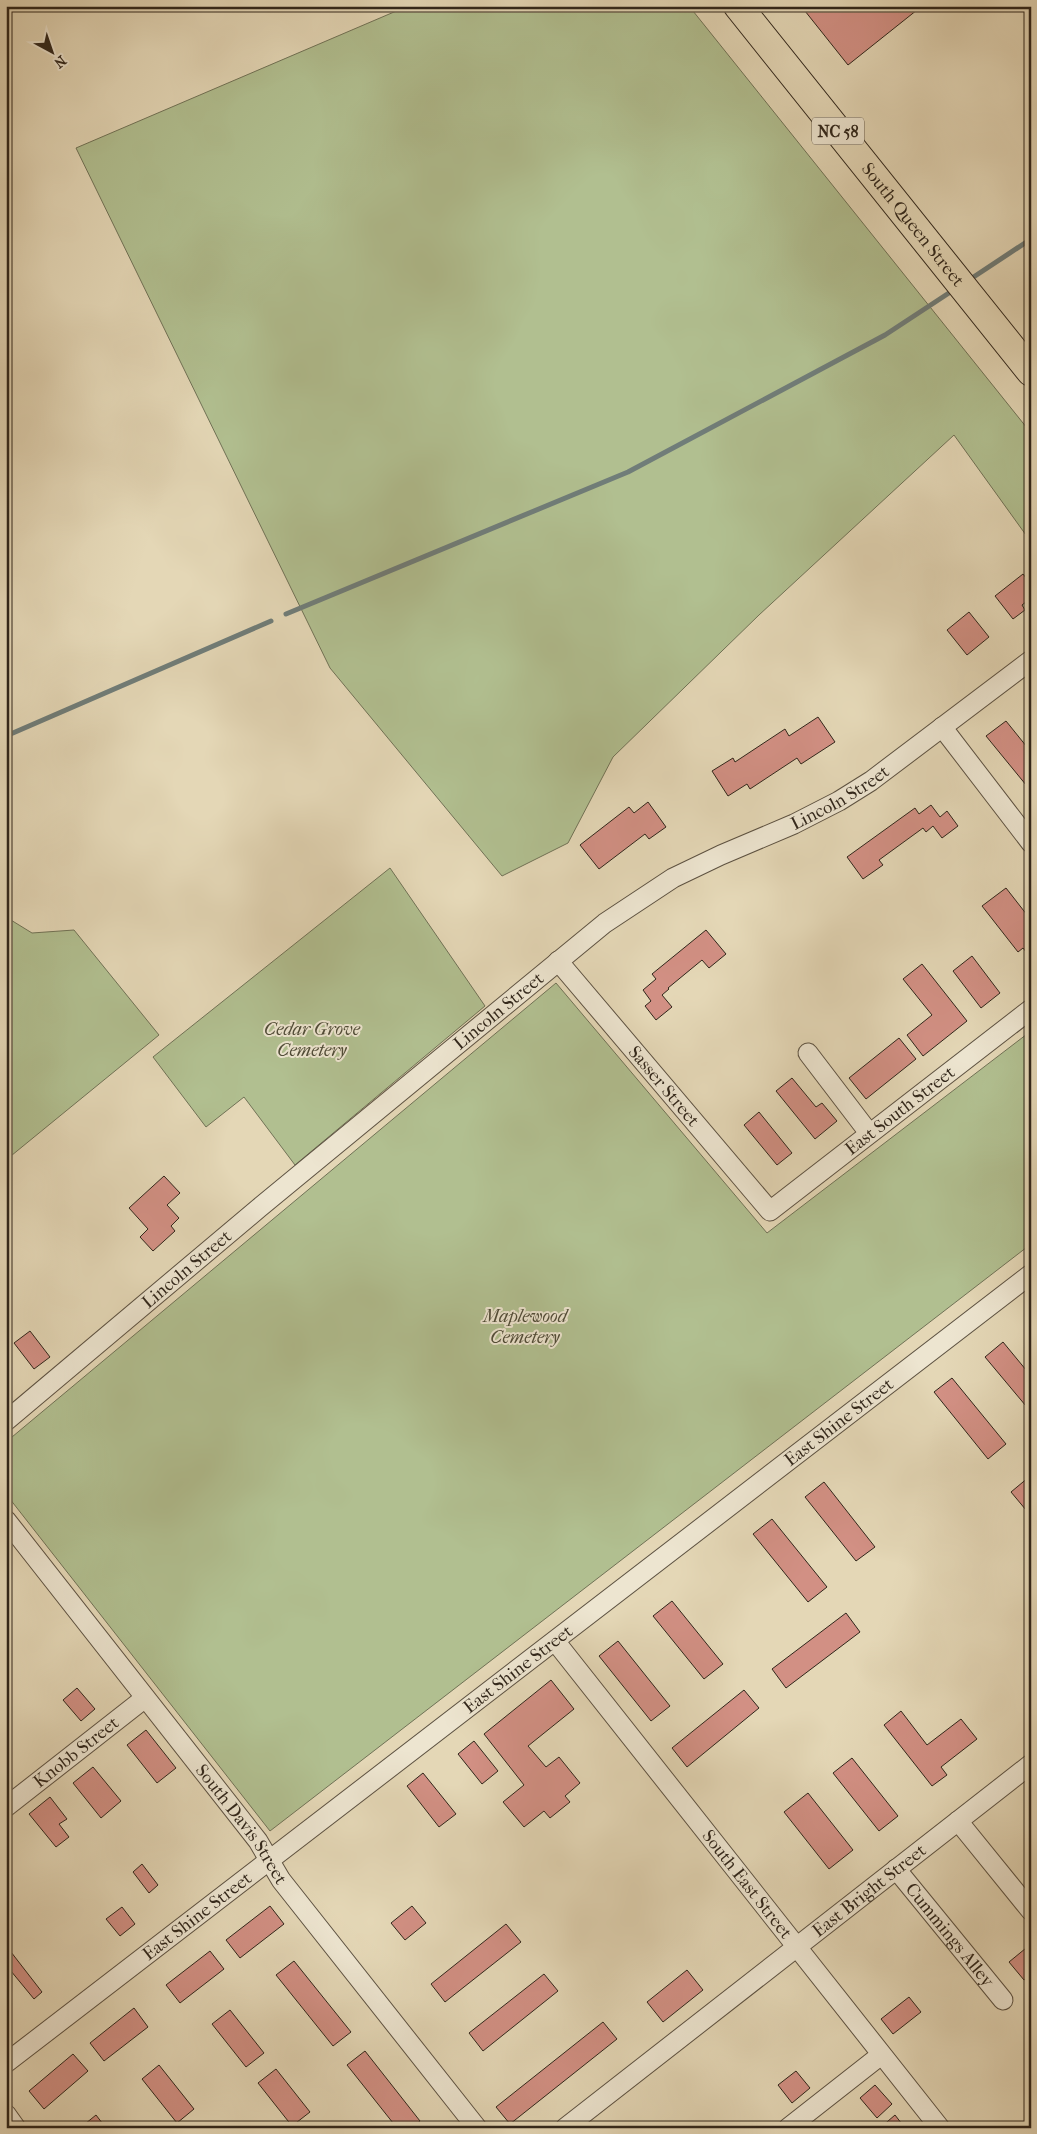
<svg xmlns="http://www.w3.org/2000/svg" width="1037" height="2134" viewBox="0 0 1037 2134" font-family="'IM FELL French Canon',serif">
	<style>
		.green { fill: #b1bf90; stroke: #707256 }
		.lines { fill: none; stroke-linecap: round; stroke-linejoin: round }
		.stream { stroke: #707d79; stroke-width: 5 }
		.building { fill: #d29084; stroke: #30261b }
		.minor-casing { stroke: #5d5242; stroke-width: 21 }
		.primary-casing { stroke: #30261b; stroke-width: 30 }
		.minor { stroke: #ede5d0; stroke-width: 19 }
		.primary { stroke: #e4d7b6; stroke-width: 28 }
		.labels { text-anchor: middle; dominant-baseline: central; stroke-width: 4; stroke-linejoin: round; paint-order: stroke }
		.shield { fill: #ede5d0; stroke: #695f51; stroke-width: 1 }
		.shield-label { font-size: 16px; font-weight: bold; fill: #30261b }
		.street-label { font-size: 18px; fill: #30261b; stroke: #ede5d0 }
		.park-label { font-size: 18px; font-style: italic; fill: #504c38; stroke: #ede5d0 }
	</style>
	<rect width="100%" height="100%" fill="#e4d7b6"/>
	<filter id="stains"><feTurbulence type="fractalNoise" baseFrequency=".004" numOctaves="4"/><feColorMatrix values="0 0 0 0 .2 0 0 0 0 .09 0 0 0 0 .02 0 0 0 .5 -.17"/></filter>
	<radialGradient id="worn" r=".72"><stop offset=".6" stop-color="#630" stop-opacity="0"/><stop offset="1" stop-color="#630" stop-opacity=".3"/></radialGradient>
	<g class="green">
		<polygon points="408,6 689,6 1031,433 1031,542 954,435 759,615 613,757 568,843 502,876 330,668 76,148"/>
		<polygon points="390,868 485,1006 295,1165 244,1097 206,1127 153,1057"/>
		<polygon points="6,917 32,933 74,930 159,1035 6,1160"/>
		<polygon points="556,983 767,1233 1031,1031 1031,1244 270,1831 6,1494 6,1442"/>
	</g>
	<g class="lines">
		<g class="stream">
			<polyline points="969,280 1031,239"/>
			<polyline points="286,614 628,472 885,335 955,289"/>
			<polyline points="6,736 271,621"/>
		</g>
	</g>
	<g class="building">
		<polygon points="801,6 922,6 848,65"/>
		<polygon points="1023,574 1031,584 1031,598 1022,605 1025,610 1013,619 995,596"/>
		<polygon points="969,612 989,637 967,655 947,630"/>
		<polygon points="818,717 835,742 801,764 797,758 750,789 747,784 728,796 712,771 733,758 735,762 785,729 789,736"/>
		<polygon points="1006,721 1031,752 1031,791 986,736"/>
		<polygon points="648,802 666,827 649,839 645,834 599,869 580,845 629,807 634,813"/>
		<polygon points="931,805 940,817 947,811 958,826 942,838 933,826 926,832 923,828 879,860 883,865 863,879 847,857 915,808 919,814"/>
		<polygon points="1006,888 1031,920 1031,958 1023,948 1018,952 982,906"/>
		<polygon points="706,930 726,954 709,968 702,960 668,988 669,989 662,995 672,1007 656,1020 645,1006 651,1001 643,990 656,979 652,974"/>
		<polygon points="972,956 1000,993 981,1008 953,971"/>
		<polygon points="922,964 967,1021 923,1056 907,1035 932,1015 903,979"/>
		<polygon points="899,1038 916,1059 866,1099 849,1078"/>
		<polygon points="792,1078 816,1107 822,1103 837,1121 815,1139 776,1091"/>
		<polygon points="759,1112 792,1153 777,1165 744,1125"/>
		<polygon points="164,1176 180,1193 167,1205 179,1218 171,1226 175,1231 153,1251 140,1237 148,1229 129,1208"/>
		<polygon points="30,1331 50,1357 34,1369 14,1343"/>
		<polygon points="1003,1342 1031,1376 1031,1412 985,1357"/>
		<polygon points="952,1378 1006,1444 988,1459 934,1392"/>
		<polygon points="1029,1477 1031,1479 1031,1516 1011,1492"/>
		<polygon points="824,1482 875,1547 856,1561 805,1497"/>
		<polygon points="772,1519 827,1587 808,1602 753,1534"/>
		<polygon points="672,1601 723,1664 704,1679 653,1616"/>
		<polygon points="846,1613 860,1632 786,1688 772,1669"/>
		<polygon points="618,1641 670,1706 651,1721 599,1656"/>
		<polygon points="551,1680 574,1709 528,1746 546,1767 559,1757 580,1783 565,1796 570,1802 550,1818 544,1811 524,1827 503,1802 524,1785 484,1734"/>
		<polygon points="77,1688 95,1709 81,1721 63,1700"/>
		<polygon points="744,1690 759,1708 687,1767 672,1748"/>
		<polygon points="901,1711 927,1745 961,1719 977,1739 941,1767 947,1775 932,1786 884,1725"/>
		<polygon points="146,1730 176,1768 157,1783 127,1745"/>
		<polygon points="474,1741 498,1771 482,1784 458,1754"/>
		<polygon points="852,1758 898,1816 879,1831 833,1773"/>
		<polygon points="93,1767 121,1801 101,1818 73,1783"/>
		<polygon points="423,1773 456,1814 439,1827 407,1786"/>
		<polygon points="808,1793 853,1850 829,1869 784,1812"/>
		<polygon points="50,1797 67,1819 59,1824 69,1837 56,1847 29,1814"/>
		<polygon points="142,1864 158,1885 149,1893 133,1872"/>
		<polygon points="270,1906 284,1924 240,1958 226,1940"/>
		<polygon points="412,1906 426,1923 405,1940 391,1923"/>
		<polygon points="122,1907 135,1924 120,1936 106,1919"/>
		<polygon points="506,1924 521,1942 445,2002 431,1984"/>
		<polygon points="1031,1944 1031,1975 1024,1980 1009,1962"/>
		<polygon points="210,1951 224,1969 180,2003 166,1985"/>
		<polygon points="11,1952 42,1992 34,1999 6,1965 6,1956"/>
		<polygon points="294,1961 351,2032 333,2046 276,1975"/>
		<polygon points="687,1970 703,1990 663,2022 647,2002"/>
		<polygon points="544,1974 558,1991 483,2051 469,2033"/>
		<polygon points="909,1997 921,2012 893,2034 881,2019"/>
		<polygon points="134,2008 148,2027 104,2061 90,2043"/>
		<polygon points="230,2010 264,2053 246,2067 212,2024"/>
		<polygon points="603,2022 617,2039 510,2124 496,2107"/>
		<polygon points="365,2051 420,2121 412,2128 397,2128 347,2065"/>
		<polygon points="73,2054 88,2071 44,2109 29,2091"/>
		<polygon points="159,2065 194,2109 177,2123 142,2079"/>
		<polygon points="276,2069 310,2112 292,2126 258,2083"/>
		<polygon points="796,2071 810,2088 792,2103 778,2085"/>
		<polygon points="875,2085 892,2104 877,2118 860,2098"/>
		<polygon points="96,2115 106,2128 80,2128"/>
		<polygon points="895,2115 905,2128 880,2128"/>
	</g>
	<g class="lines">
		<defs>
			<g id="minor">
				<polyline points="942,727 1031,843"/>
				<path id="s1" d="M 558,961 L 770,1211 L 1031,1009"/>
				<polyline points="808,1053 869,1133"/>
				<path id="s2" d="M 6,1421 L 259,1208 L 605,923 L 673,878 L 721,855 L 794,824 L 839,801 L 871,781 L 1031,660"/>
				<path id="s3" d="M 6,1520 L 258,1841 L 281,1880 L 477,2128"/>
				<path id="s4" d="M 555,1641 L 940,2128"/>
				<path id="s5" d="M 6,1807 L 145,1698"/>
				<polyline points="958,1821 1031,1911"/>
				<path id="s6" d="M 896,1869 L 1003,2000"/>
				<path id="s7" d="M 6,2063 L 1031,1274"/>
				<polyline points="6,2114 16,2128"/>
				<path id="s8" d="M 565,2128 L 1031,1764"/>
				<polyline points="788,2128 881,2055"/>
			</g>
			<g id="primary">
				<path id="s9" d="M 738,6 L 1031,372"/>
			</g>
		</defs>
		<use href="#minor" class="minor-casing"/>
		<use href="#primary" class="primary-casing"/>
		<use href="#minor" class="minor"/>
		<use href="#primary" class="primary"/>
	</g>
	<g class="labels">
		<rect class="shield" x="812" y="117.5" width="52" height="27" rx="4"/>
		<g class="shield-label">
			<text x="838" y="131">NC 58</text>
		</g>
		<g class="street-label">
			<text stroke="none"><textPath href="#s9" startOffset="280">South Queen Street</textPath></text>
			<text stroke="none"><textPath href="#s2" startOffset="1046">Lincoln Street</textPath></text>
			<text stroke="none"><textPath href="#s2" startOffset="641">Lincoln Street</textPath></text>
			<text stroke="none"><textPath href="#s1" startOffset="164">Sasser Street</textPath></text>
			<text stroke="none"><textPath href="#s1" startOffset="492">East South Street</textPath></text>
			<text stroke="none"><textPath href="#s2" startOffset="236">Lincoln Street</textPath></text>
			<text stroke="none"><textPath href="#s7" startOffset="1051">East Shine Street</textPath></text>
			<text stroke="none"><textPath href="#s7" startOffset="646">East Shine Street</textPath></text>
			<text stroke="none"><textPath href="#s5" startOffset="89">Knobb Street</textPath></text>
			<text stroke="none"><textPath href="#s3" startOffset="385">South Davis Street</textPath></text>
			<text stroke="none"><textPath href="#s4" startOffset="310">South East Street</textPath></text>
			<text stroke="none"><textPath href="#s8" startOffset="386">East Bright Street</textPath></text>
			<text stroke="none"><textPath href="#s7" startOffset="241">East Shine Street</textPath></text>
			<text stroke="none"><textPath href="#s6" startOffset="85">Cummings Alley</textPath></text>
		</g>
		<g class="park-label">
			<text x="312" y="1029">Cedar Grove<tspan x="312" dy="21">Cemetery</tspan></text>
			<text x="525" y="1316">Maplewood<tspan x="525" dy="21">Cemetery</tspan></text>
		</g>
	</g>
	<rect width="1037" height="2134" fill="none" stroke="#e4d7b6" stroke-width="25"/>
	<rect x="8" y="8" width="1022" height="2119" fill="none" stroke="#30261b" stroke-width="2.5"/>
	<rect x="12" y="12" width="1012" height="2109" fill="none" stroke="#30261b"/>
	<g transform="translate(52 52) rotate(140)" stroke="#ede5d0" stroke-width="4" paint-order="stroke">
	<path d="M0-4L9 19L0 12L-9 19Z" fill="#30261b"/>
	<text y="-8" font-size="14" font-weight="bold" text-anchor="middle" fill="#30261b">N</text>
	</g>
	<rect width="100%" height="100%" filter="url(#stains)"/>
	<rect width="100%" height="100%" fill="url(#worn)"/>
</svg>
